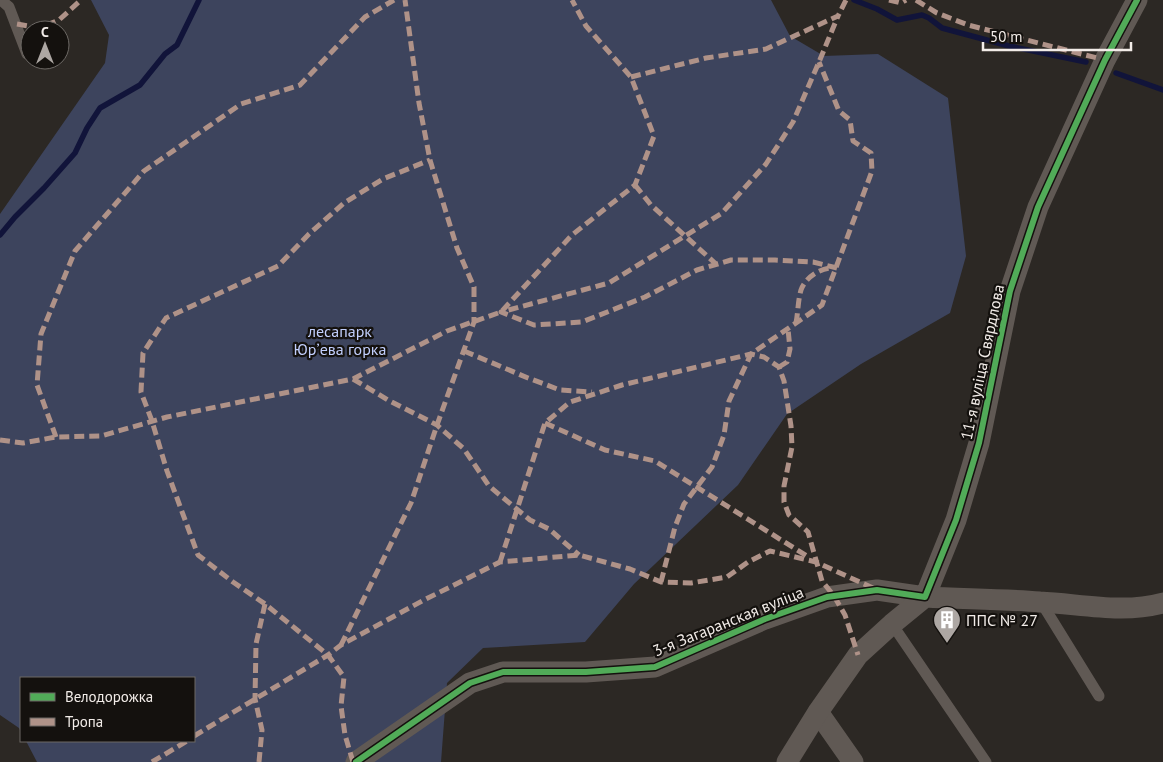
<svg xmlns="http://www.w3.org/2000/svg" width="1163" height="762" viewBox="0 0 1163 762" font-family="'PT Sans',sans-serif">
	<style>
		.green { fill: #3d445d }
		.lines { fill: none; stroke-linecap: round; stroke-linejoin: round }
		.stream { stroke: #11143a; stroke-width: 5.5 }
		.service { stroke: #605954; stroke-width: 11 }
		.minor { stroke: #605954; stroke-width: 21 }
		.quiet { stroke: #af9288; stroke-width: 5; stroke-dasharray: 10 5; stroke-linecap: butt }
		.cycleway-casing { stroke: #14110e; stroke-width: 9 }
		.cycleway { stroke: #51ab58; stroke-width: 6 }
		.labels { text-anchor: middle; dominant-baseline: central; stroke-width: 4.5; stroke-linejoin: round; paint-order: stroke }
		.park-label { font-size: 16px; fill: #c2cffd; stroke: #14110e }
		.street-label { font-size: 16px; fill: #f2ece8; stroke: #14110e }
		.poi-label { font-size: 16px; fill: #f2ece8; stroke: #14110e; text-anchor: start }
	</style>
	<rect width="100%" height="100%" fill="#2c2824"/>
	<polygon class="green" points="91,0 771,0 790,36 824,56 878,54 948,98 966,256 950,313 861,364 787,414 738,485 634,584 585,642 483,648 447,683 441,762 37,762 26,741 194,741 194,678 21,678 21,732 19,728 0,715 0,214 105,63 109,35"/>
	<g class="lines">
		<g class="stream">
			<polyline points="854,0 877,9 897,20 922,15 929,18 942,28 1009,46 1086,62"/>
			<polyline points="1116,73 1163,90"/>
			<polyline points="0,235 15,217 44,188 75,153 87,128 100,108 140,85 165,54 177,45 199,0"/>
		</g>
		<g class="service">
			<polyline points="1,0 9,7 27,54"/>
			<polyline points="1041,602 1099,696"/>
			<polyline points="892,624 986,762"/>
		</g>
		<g class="minor">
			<polyline points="818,712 853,762"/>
			<polyline points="356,762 470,683 503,672 586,672 655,667 765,619 827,597 877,590 925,597 956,520 979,443 1010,291 1038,207 1105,60 1137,0"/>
			<path d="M 787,762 L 818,712 L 858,655 L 892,624 L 925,597 C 963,599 1002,599 1040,602 C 1081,604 1123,614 1163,603"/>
		</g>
		<g class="quiet">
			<polyline points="889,0 901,3 906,0"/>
			<polyline points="916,0 937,13 968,25 1105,60"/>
			<polyline points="17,24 39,28 59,20 81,0"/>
			<polyline points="631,77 706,58 766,49 838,16 846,0"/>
			<polyline points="635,185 651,205 716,264"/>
			<polyline points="837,268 813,262 775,260 731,260 697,270 645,297 582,322 534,325 501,312 609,283 722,213 766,164 793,122 819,62 838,16"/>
			<path d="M 796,323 C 798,313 798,300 801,290 C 805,278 820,268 832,268"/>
			<polyline points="464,351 528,378 560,390 592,392"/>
			<polyline points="779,367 787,362 790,349 788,329"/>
			<polyline points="353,379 388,400 437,425 464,449 489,486 530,520 549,529 579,555"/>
			<polyline points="545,423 605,450 655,461 810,558"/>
			<polyline points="56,437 37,385 41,334 75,251 144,171 241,104 300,85 365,17 394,0"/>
			<polyline points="0,440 23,443 56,437 101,436 167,417 353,379 447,331 501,312 572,235 635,185 654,136 631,77 586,26 572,0"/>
			<polyline points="500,562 545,423 570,402 622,385 751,354 764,357 779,367 784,381 791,426 792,447 784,486 784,502 789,515 808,532 822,581 834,596 845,615 858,655"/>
			<polyline points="661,582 675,527 684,504 712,467 724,435 729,401 751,354 822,305 872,171 871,153 853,141 850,120 839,111 819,62"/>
			<polyline points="341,645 411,503 437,425 474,322 474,287 457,248 430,160 419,103 405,0"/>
			<polyline points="194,736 328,655 341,645 424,600 500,562 579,555 630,569 661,582 691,583 727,577 748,562 770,551 816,562 875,589"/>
			<polyline points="152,762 187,741"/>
			<polyline points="259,762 262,730 255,699 256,644 265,604"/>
			<polyline points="353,762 345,735 341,706 344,677 328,655 265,604 233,582 198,555 167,471 152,421 141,392 143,353 166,318 278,266 309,234 344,203 383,179 430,160"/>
		</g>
		<defs>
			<polyline id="cycleway" points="356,762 470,683 503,672 586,672 655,667 765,619 827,597 877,590 925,597 956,520 979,443 1010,291 1038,207 1105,60 1137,0"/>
		</defs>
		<use href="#cycleway" class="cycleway-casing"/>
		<use href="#cycleway" class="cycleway"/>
	</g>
	<defs>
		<symbol id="building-pin" viewBox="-11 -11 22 30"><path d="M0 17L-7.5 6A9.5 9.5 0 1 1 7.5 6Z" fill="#ada7a3" stroke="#14110e"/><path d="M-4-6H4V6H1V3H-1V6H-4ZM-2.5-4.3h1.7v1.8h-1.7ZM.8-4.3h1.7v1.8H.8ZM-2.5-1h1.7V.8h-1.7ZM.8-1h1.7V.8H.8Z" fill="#fff"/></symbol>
	</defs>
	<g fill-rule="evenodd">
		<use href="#building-pin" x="931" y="604" width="32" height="43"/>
	</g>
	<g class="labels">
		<g class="park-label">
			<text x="340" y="331">лесапарк<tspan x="340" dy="18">Юрʼева горка</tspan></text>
		</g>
		<g class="street-label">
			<text transform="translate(982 362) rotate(-78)">11-я вуліца Свярдлова</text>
			<text transform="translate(728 621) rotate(-22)">3-я Загаранская вуліца</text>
		</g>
		<g class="poi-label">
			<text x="966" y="620">ППС № 27</text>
		</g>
	</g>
	<rect x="20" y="677" width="175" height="65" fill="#14110e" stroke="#6d6965"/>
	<rect x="30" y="693" width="25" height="8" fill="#51ab58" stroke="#6d6965"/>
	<text x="65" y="702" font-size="15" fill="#f2ece8">Велодорожка</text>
	<rect x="30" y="718" width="25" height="8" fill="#af9288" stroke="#6d6965"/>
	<text x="65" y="727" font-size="15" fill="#f2ece8">Тропа</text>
	<g transform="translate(45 45)"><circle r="24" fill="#14110e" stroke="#6d6965"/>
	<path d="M0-4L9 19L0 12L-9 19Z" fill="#ada7a3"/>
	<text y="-8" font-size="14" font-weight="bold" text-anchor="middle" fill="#f2ece8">С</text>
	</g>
	<path d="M983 42v8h148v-8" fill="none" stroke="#f2ece8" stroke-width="2.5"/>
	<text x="990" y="42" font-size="15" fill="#f2ece8" stroke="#14110e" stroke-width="4" paint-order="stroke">50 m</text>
</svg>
